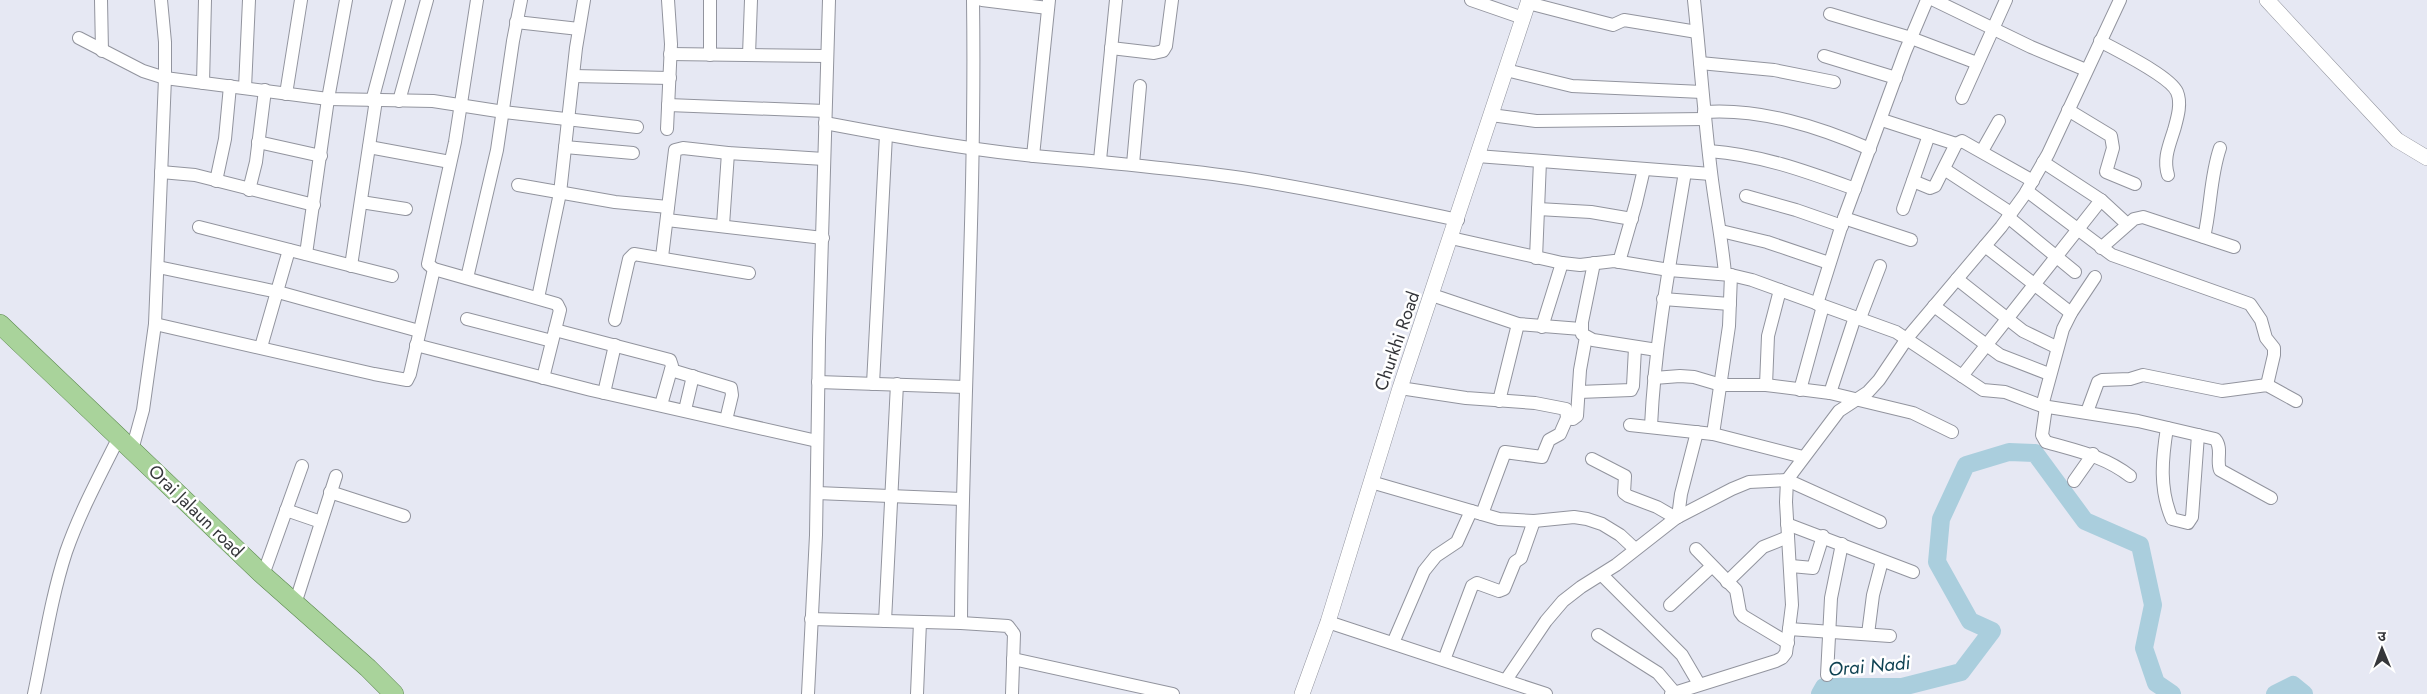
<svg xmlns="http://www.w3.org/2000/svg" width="2427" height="694" viewBox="0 0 2427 694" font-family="Jost,'Noto Sans Devanagari',sans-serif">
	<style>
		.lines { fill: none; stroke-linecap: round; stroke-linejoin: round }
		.river { stroke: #aacedd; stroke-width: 18 }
		.minor-casing { stroke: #92949e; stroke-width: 14 }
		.tertiary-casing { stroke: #92949e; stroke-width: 16 }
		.primary-casing { stroke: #5b894e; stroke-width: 20 }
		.minor { stroke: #fff; stroke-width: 12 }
		.tertiary { stroke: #fff; stroke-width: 15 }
		.primary { stroke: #a9d39b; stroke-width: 19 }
		.labels { text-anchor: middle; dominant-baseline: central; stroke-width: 5; stroke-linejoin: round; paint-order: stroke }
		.street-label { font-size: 18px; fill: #35363a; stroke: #fff }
		.water-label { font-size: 19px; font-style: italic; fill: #0f4252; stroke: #fff }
	</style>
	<rect width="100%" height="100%" fill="#e6e8f3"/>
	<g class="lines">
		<g class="river">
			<polyline points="1820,694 1824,687 1902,687 1961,672 1992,631 1970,621 1937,562 1941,519 1966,465 2009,452 2035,453 2085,521 2140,545 2153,605 2144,648 2156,683 2172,694"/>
			<polyline points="2275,694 2293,685 2304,694"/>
		</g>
		<defs>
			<g id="minor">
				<polyline points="101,0 102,51"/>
				<polyline points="477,0 455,142 428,264 434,269 557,304 560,310 543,378"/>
				<polyline points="982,0 1048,8"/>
				<polyline points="1471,0 1523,18"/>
				<path d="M 1694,0 C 1700,57 1704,115 1711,172 C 1715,206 1722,240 1725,274"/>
				<polyline points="1934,0 2031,47 2086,70"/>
				<polyline points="1528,3 1613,25 1624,20 1697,32"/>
				<polyline points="1830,14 1911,38 1977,63"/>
				<polyline points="516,22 579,29"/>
				<polyline points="79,38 143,71 165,78 328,99 433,101 504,112 637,127"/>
				<path d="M 2100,41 C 2118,51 2170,76 2177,92 C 2182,104 2177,119 2174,130 C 2169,146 2163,159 2168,175"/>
				<polyline points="1111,48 1154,53 1163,51 1166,46 1172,0"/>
				<polyline points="670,54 827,56"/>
				<polyline points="710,55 710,0"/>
				<polyline points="749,55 751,0"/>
				<polyline points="1824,56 1896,78"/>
				<polyline points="1700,63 1774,70 1834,82"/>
				<polyline points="1506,70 1572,86 1702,92"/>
				<polyline points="573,76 670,78"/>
				<polyline points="203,83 205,0"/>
				<polyline points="245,88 249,0"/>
				<polyline points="286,94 301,0"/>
				<polyline points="1962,98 2006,0"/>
				<polyline points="372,101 399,0"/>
				<polyline points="399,101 427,0"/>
				<polyline points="668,105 825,111"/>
				<polyline points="2068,110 2111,136 2113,148 2106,172 2135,184"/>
				<path d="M 1704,112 C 1761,108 1819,127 1870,149"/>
				<polyline points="1491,115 1536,121 1705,119"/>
				<polyline points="1882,120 1956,144"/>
				<path d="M 825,123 C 894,136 964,149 1034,156 C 1104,162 1173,168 1242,178 C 1314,189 1386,205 1458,220"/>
				<polyline points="667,129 671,44 668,0"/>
				<polyline points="258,142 321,156"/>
				<polyline points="369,147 450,162"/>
				<polyline points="565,147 633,153"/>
				<path d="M 1709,151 C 1762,155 1805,171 1855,189"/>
				<polyline points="1982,151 1999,121"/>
				<polyline points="1033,156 1049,0"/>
				<polyline points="1477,156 1711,174"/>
				<polyline points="1100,160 1116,0"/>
				<polyline points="2043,162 2101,200 2127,224"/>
				<polyline points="1133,164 1140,86"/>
				<polyline points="1944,169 2011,213"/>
				<polyline points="161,172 195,175 314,205"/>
				<polyline points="216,181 225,139 230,86"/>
				<polyline points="1913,181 1930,188 1935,186 1956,144 1962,141 2033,181"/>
				<polyline points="518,185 615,202 668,207"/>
				<polyline points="249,190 256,162 265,90"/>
				<polyline points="2027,191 2112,255 2250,304 2261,320 2266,338 2274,348 2274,355 2267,385"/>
				<polyline points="1746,196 1796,210 1842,226"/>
				<polyline points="361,202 406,209"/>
				<polyline points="1538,209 1591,212 1632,219"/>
				<polyline points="1903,209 1929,135"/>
				<polyline points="2008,217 2075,272"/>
				<polyline points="1844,218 1911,240"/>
				<polyline points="667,220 823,238"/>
				<polyline points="723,225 728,153"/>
				<polyline points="199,227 392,276"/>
				<polyline points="1721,231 1767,242 1829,263"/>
				<path d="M 2204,237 C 2211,208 2210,177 2220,148"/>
				<path d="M 1451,238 L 1562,263 L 1580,265 L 1614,261 L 1669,270 L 1731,275 L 1752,280 L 1896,332 L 1983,390 L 2005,392 L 2042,406 L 2138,421 L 2215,439 C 2223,448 2216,460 2220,470 L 2271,498"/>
				<polyline points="1985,246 2071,313"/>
				<polyline points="2101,248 2134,219 2143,217 2234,247"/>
				<polyline points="306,254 328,99 346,0"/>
				<polyline points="662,257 675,150 683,148 728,153 824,159"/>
				<polyline points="1536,258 1540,161"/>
				<polyline points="1619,262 1636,203 1644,169"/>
				<polyline points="1594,263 1582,322 1582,334 1593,340 1657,350"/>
				<polyline points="351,266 376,100"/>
				<polyline points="158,267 278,292 419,331"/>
				<polyline points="467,278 497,150 513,41 521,0"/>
				<polyline points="1957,279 2023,331 2056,347"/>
				<polyline points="1432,295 1518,324 1581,329"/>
				<polyline points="538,298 560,193 576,48 584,0"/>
				<polyline points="1663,299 1730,304"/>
				<polyline points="1817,304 1844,218 1905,52 1927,0"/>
				<polyline points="1934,306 2000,355 2049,374"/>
				<polyline points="1860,318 1880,266"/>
				<polyline points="467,319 552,341"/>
				<polyline points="615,320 629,259 634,254 749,273"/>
				<polyline points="155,324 374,374 407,380 410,374 434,269"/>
				<polyline points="1542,327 1562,263"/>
				<polyline points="555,330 670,360 672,366 661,405"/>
				<polyline points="416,345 591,390 817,441"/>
				<polyline points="261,347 289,250"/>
				<polyline points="671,370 731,388 732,395 726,420"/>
				<polyline points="1962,376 2101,200"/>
				<polyline points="1654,378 1680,376 1694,377 1721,385 1766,385 1830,393 1913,413 1952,432"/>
				<polyline points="818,382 965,387"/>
				<polyline points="873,384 886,135"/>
				<polyline points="1766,385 1768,336 1780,290"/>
				<polyline points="1400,388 1466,398 1535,403 1566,409 1567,418 1560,434 1549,440 1542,457 1505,452 1482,514"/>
				<polyline points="1800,390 1823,306"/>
				<polyline points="1579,392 1631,390 1633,386 1635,348"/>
				<polyline points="604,393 615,345"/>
				<polyline points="1830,393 1855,317"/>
				<polyline points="1499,401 1518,324"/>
				<polyline points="2042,406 2063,329 2071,313 2095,277"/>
				<path d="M 2046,407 L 2042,435 L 2046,442 C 2077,451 2104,456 2130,476"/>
				<polyline points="685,410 693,376"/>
				<polyline points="2087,412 2098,382 2102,380 2130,379 2143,375 2222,391 2267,385 2296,401"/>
				<polyline points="1567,418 1573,419 1577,416 1580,370 1586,337"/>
				<polyline points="1630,425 1713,434 1803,457"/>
				<path d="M 1651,426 C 1655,340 1671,257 1685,172"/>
				<path d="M 2167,428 C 2162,459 2159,489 2172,519 L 2188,523 L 2192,517 L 2198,435"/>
				<polyline points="1713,434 1729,326 1731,275"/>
				<polyline points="132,450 143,410 155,324 165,78 165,42 161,0"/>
				<polyline points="1592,459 1625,476 1624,493 1628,496 1657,507 1676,518"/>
				<polyline points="2074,481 2093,454"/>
				<polyline points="1371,482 1499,519 1534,521 1574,517 1587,519 1602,524 1620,535 1635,549"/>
				<polyline points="330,492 404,516"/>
				<polyline points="817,493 962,499"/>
				<polyline points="286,510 321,522"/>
				<polyline points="1678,517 1681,494 1697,432"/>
				<polyline points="1787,524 1913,572"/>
				<polyline points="1696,549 1736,590 1740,612 1743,616 1788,643"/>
				<polyline points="1791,566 1813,568 1823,536"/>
				<polyline points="263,575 302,466"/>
				<polyline points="1602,575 1682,655 1699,684"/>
				<polyline points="1727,582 1763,547 1788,537"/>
				<polyline points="295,604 336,476"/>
				<polyline points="1670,605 1711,567"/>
				<polyline points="811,619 961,623 1008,626 1014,634 1012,694"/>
				<polyline points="885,621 897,384"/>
				<polyline points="1328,622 1546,694"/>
				<path d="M 961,623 C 962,415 976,208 973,0"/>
				<polyline points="1789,629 1890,636"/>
				<polyline points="1868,634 1873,595 1882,561"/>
				<polyline points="1598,635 1658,673 1675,693"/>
				<polyline points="1393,643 1424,571 1436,556 1457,542 1471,511"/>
				<polyline points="1013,659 1173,694"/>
				<polyline points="1444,660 1472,586 1477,583 1499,591 1504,589 1515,562 1521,558 1534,521"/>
				<polyline points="1827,675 1831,598 1842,544"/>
				<polyline points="1506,680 1546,621 1563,601 1581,587 1616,565 1676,518 1732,489 1749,482 1787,480 1880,522"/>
				<path d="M 34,694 C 44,647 51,598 66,552 C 80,512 100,475 119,437"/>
				<polyline points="808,694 816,535 819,340 829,0"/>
				<polyline points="917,694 920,622"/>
				<polyline points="1671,694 1776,661 1782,658 1786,653 1792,605 1786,502 1787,480 1839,411 1868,392 1879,380 1908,337 2001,227 2025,194 2048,154 2120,0"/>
			</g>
			<g id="tertiary">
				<polyline points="2267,0 2397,140 2427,158"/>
				<polyline points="1302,694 1328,622 1400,388 1529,0"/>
			</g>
			<polyline id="primary" points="0,324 263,575 368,668 394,694"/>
		</defs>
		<use href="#minor" class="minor-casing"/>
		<use href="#tertiary" class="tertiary-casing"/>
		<use href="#primary" class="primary-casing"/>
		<use href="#minor" class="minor"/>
		<use href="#tertiary" class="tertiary"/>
		<use href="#primary" class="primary"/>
	</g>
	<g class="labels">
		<g class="street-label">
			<text transform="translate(1397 341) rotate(-71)">Churkhi Road</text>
			<text transform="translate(196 511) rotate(44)">Orai Jalaun road</text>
		</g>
		<g class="water-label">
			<text transform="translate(1869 666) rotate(-5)">Orai Nadi</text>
		</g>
	</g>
	<g transform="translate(2382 649) rotate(359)" stroke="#ffffff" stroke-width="4" paint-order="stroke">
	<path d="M0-4L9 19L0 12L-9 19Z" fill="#35363a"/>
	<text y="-8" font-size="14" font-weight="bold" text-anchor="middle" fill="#35363a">उ</text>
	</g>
</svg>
